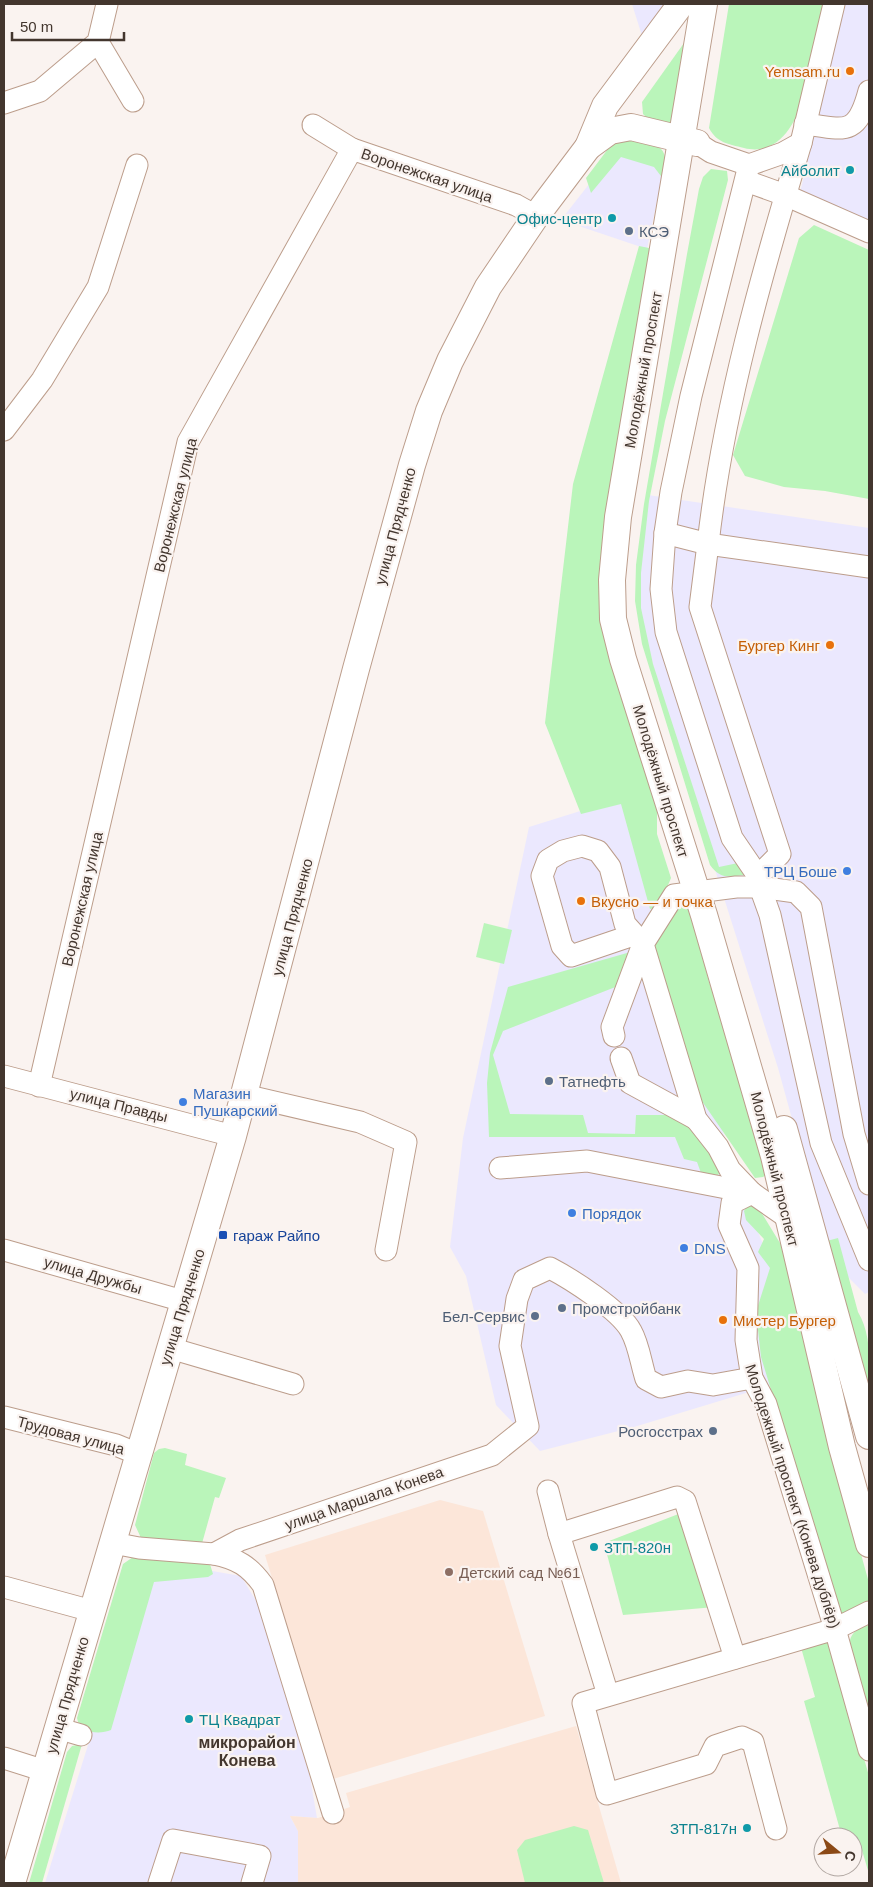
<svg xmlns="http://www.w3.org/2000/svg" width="873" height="1887" viewBox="0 0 873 1887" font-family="Helvetica,sans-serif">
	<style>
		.commercial { fill: #ebe8fe }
		.education { fill: #fce6d9 }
		.green { fill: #baf5ba }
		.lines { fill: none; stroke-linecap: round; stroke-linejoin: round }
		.minor-casing { stroke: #bc9d8b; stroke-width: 23 }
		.major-casing { stroke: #bc9d8b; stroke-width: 28 }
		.minor { stroke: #fff; stroke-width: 21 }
		.major { stroke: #fff; stroke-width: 26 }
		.food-dot { fill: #e8710a; stroke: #faf3f0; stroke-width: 2 }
		.culture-dot { fill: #0f9aa8; stroke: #faf3f0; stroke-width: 2 }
		.service-dot { fill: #5c6f8a; stroke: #faf3f0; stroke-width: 2 }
		.shop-dot { fill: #3f7fe0; stroke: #faf3f0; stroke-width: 2 }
		.transit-dot { fill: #1a4fb4; stroke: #faf3f0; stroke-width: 2 }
		.education-dot { fill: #8d6e63; stroke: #faf3f0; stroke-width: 2 }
		.labels { text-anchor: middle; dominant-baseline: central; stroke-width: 4.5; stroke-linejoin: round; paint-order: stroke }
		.food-label { font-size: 15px; fill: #c56008; stroke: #faf3f0; text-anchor: end }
		.culture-label { font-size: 15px; fill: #0d838f; stroke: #faf3f0; text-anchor: end }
		.street-label { font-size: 15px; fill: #43362e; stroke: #faf3f0 }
		.service-label { font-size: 15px; fill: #4e5e75; stroke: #faf3f0; text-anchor: start }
		.shop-label { font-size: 15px; fill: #366cbe; stroke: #faf3f0; text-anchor: start }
		.transit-label { font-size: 15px; fill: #164399; stroke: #faf3f0; text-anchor: start }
		.education-label { font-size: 15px; fill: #785e54; stroke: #faf3f0; text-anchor: start }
		.neighbourhood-label { font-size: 16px; font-weight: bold; fill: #43362e; stroke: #faf3f0 }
	</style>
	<rect width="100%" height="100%" fill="#faf3f0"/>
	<g class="commercial">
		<polygon points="632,4 669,4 643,39"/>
		<polygon points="845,4 869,4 869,225 799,197"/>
		<polygon points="615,151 632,152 663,172 647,249 561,220"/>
		<polygon points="648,495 869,528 869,1292 865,1294 831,1260 778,1068 663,706 638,603"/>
		<polygon points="622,798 711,1097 753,1220 773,1268 802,1376 634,1427 540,1451 496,1405 466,1276 450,1247 463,1138 529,827"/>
		<polygon points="195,1568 241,1576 261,1609 310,1777 317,1818 290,1816 298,1831 298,1883 45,1883 141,1575"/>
	</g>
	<g class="education">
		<polygon points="440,1500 483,1511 545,1716 333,1779 265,1555"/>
		<polygon points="576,1726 621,1883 298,1883 298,1831 290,1816 318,1818 350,1807 346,1793"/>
	</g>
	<g class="green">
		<path d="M 729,4 L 822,4 L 823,15 C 814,55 804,163 744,148 C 728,144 717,143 709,128 Z"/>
		<polygon points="684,43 687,48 677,113 670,123 651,122 643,114 642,102"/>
		<path d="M 621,138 C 634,140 662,139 665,157 C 667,164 664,173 664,180 L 654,167 L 621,157 L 591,193 L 586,178 L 614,141 Z"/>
		<path d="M 711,169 L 727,171 L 728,180 L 665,421 L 649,501 L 641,573 L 641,608 L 653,664 L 719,867 L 738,863 L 747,871 L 744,875 C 728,877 720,879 710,865 L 642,644 L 635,601 L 636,565 L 644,504 L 687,254 L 699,189 L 703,177 Z"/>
		<polygon points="814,225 869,250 869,499 825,491 784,487 745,476 733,455 799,238"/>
		<polygon points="639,246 654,249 604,546 657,804 657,834 671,878 659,907 650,909 621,804 581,814 545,723 573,484"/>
		<polygon points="681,897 690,906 709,982 735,1057 767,1174 763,1177 755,1178 697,1094 656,959 654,944"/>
		<polygon points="484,923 512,930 504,964 476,957"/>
		<polygon points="634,951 618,986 503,1031 493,1055 510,1114 583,1115 588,1133 635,1134 636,1115 673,1115 692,1124 723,1168 718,1175 701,1173 697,1162 684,1159 675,1137 489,1137 487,1083 490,1053 508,987"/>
		<polygon points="748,1205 758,1207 783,1248 835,1460 869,1583 869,1611 842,1614 837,1606 761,1357 756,1312 770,1268 758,1252 764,1239 746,1220 744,1211"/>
		<path d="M 838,1238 L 858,1312 C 873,1337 869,1370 869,1399 L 823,1242 Z"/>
		<polygon points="165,1448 187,1454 185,1465 226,1478 219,1498 215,1497 201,1547 141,1538 135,1525 154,1453 159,1449"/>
		<polygon points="681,1513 715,1607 623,1615 604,1543"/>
		<path d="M 136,1555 L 209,1561 L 213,1574 L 208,1577 L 154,1582 L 111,1730 C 99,1735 79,1733 77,1718 L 123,1564 Z"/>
		<path d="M 866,1625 L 869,1626 L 869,1717 C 864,1698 847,1660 850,1640 C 852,1632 859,1628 866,1625 Z"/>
		<polygon points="821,1638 831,1643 869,1776 869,1874 859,1840 853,1842 853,1837 842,1837 804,1701 815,1697 800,1644"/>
		<polygon points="82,1744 42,1883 29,1883 67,1752 72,1746"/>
		<polygon points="574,1826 588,1830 604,1883 525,1883 517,1850 525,1840"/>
	</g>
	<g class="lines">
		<defs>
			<g id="minor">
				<polyline points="834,4 801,143 783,153 749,165 691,396 671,492 665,533 661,589 666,632 732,838 758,876 760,887 770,915 821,1143 869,1260"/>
				<polyline points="98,42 133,101"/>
				<polyline points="4,103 40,91 98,42 107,4"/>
				<path d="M 805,124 C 846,130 857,136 869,91"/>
				<polyline points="313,125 352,149"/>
				<polyline points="697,143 711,152 749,165"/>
				<path d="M 801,143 C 762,273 723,409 708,544 L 869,567"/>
				<polyline points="746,181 785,195 869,232"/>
				<polyline points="4,430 42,380 98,287 137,165"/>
				<polyline points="665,533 708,544 700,607 780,854 758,876"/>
				<polyline points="614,1036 612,1027 643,944 625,924 610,867 598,851 582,846 563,851 548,860 542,876 562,946 571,956 633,935"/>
				<polyline points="621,1058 630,1083 696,1119"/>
				<polyline points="4,1076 233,1136"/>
				<polyline points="39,1086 188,442 352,149 516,205 536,216"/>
				<polyline points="244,1095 360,1122 406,1142 386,1250"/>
				<polyline points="500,1168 587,1161 752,1193"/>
				<polyline points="752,1193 732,1203 729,1225 748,1268 746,1340 752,1378 766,1404 835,1629 869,1750"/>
				<polyline points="788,1218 752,1193 730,1170 718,1147 696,1119 643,944 674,895 736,887 760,887 796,892 811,907 854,1134 869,1184"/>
				<polyline points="4,1250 183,1301"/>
				<polyline points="170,1348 293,1384"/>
				<polyline points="4,1417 116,1445 138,1454"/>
				<polyline points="548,1491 559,1534"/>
				<path d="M 113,1543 L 139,1548 L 214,1554 L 240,1540 L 492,1455 L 528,1426 L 510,1346 L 517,1299 L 524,1280 L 550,1268 C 571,1279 620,1310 631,1331 C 639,1345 641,1364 646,1379 L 661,1387 L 688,1381 L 713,1385 L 752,1378"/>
				<path d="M 214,1554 C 238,1559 249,1566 263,1585 L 333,1813"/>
				<polyline points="4,1587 92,1611"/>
				<polyline points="608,1695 559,1534 677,1497 685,1501 735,1658"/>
				<polyline points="57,1728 81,1735"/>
				<polyline points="4,1758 45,1771"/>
				<polyline points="776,1829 753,1742 742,1737 715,1746 706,1764 607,1794 583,1703 835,1629 869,1612"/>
				<polyline points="159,1883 173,1840 260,1856 252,1883"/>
			</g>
			<g id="major">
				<polyline points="704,4 618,517 612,580 613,619 623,659 704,915 774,1156 842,1447 869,1544"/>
				<polyline points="588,147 610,131 631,127 697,143"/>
				<polyline points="784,1129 869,1436"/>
				<polyline points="12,1883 233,1136 356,669 412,465 429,411 450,361 488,287 536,216 588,147 605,106 681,4"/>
			</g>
		</defs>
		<use href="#minor" class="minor-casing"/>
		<use href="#major" class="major-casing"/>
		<use href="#minor" class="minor"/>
		<use href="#major" class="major"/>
	</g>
	<g class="food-dot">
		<circle cx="850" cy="71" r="5"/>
		<circle cx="830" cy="645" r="5"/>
		<circle cx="581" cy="901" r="5"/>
		<circle cx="723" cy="1320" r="5"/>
	</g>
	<g class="culture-dot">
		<circle cx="850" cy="170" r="5"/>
		<circle cx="612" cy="218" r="5"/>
		<circle cx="594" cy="1547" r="5"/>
		<circle cx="189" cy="1719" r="5"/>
		<circle cx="747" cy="1828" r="5"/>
	</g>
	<g class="service-dot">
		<circle cx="629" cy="231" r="5"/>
		<circle cx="549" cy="1081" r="5"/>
		<circle cx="562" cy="1308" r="5"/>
		<circle cx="535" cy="1316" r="5"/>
		<circle cx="713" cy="1431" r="5"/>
	</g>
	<g class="shop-dot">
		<circle cx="847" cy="871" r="5"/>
		<circle cx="183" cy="1102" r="5"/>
		<circle cx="572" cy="1213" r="5"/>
		<circle cx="684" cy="1248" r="5"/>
	</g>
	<rect class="transit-dot" x="218" y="1230" width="10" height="10" rx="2.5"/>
	<circle class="education-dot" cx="449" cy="1572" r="5"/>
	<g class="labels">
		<g class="food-label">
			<text x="840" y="71">Yemsam.ru</text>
			<text x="820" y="645">Бургер Кинг</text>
			<text x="591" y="901" text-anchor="start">Вкусно — и точка</text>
			<text x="733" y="1320" text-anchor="start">Мистер Бургер</text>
		</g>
		<g class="culture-label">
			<text x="840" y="170">Айболит</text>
			<text x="602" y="218">Офис-центр</text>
			<text x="604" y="1547" text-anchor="start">ЗТП-820н</text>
			<text x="199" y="1719" text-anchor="start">ТЦ Квадрат</text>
			<text x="737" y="1828">ЗТП-817н</text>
		</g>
		<g class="street-label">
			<text transform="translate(427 175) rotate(19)">Воронежская улица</text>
			<text transform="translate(643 370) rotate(-80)">Молодёжный проспект</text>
			<text transform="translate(175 505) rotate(-76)">Воронежская улица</text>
			<text transform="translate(395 526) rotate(-75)">улица Прядченко</text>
			<text transform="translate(661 781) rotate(73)">Молодёжный проспект</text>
			<text transform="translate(82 899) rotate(-77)">Воронежская улица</text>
			<text transform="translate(292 917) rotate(-75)">улица Прядченко</text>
			<text transform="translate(119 1105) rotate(14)">улица Правды</text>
			<text transform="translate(775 1169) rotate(76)">Молодёжный проспект</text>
			<text transform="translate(93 1275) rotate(16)">улица Дружбы</text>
			<text transform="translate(182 1307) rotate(-73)">улица Прядченко</text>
			<text transform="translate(71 1435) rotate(15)">Трудовая улица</text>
			<text transform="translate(793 1496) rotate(72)">Молодежный проспект (Конева дублёр)</text>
			<text transform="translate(364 1498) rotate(-19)">улица Маршала Конева</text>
			<text transform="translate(67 1695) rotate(-74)">улица Прядченко</text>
		</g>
		<g class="service-label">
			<text x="639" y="231">КСЭ</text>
			<text x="559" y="1081">Татнефть</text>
			<text x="572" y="1308">Промстройбанк</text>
			<text x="525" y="1316" text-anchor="end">Бел-Сервис</text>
			<text x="703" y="1431" text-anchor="end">Росгосстрах</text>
		</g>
		<g class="shop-label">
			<text x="837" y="871" text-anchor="end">ТРЦ Боше</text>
			<text x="193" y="1093">Магазин<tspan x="193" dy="17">Пушкарский</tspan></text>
			<text x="582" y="1213">Порядок</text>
			<text x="694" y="1248">DNS</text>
		</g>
		<g class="transit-label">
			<text x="233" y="1235">гараж Райпо</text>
		</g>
		<g class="education-label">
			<text x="459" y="1572">Детский сад №61</text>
		</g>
		<g class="neighbourhood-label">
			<text x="247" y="1742">микрорайон<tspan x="247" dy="18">Конева</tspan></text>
		</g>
	</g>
	<rect width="873" height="1887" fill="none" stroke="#43362e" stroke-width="10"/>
	<g transform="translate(838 1852) rotate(108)"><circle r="24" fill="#faf3f0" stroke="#b1a7a2"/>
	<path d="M0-4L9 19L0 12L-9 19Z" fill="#8b4916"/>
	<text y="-8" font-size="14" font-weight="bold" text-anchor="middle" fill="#43362e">С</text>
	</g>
	<path d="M12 32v8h112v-8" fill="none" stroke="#43362e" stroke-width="2.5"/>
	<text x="20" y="32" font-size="15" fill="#43362e" stroke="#faf3f0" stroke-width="4" paint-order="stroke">50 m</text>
</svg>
